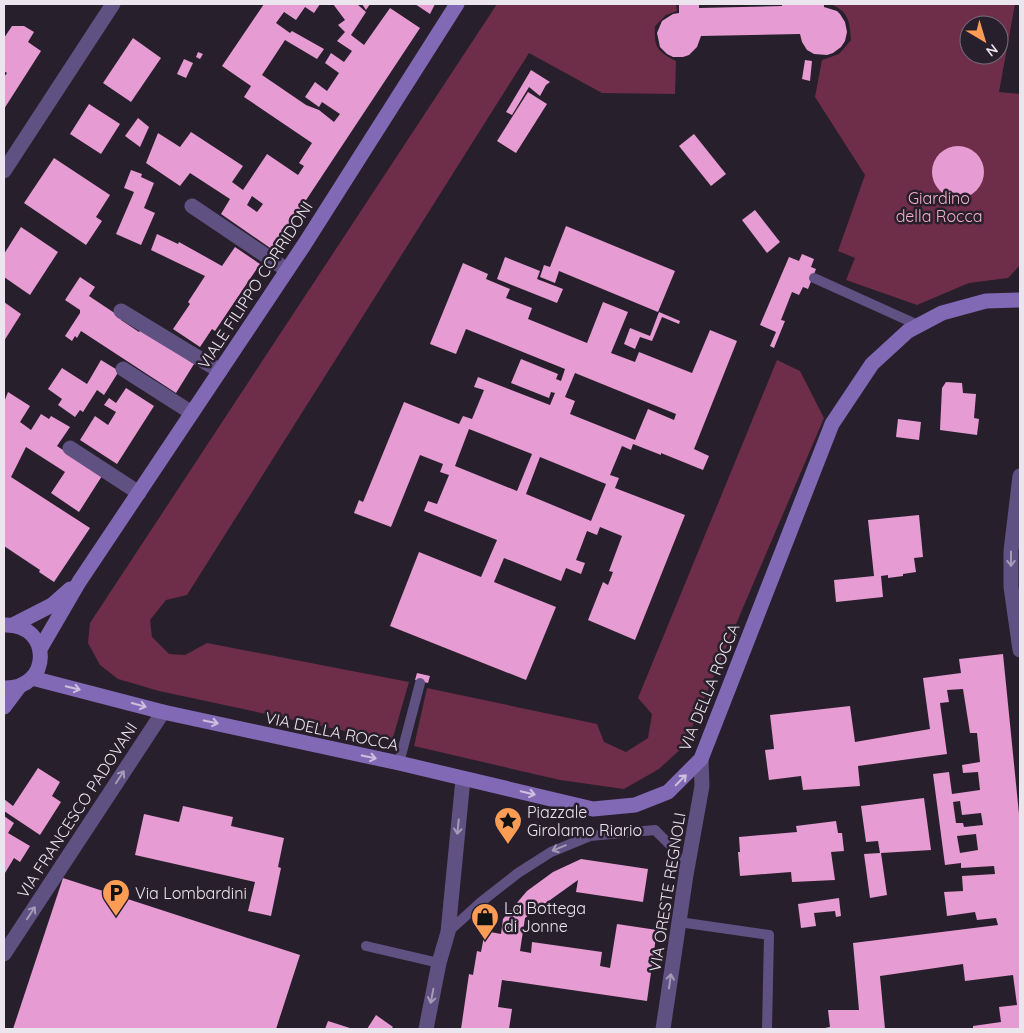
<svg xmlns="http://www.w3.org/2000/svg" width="1024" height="1033" viewBox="0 0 1024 1033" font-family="Quicksand,sans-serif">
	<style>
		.green { fill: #6e2d48; fill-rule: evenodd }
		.building { fill: #e69bd3; fill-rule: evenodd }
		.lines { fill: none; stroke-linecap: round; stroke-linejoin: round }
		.lane { stroke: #5f5181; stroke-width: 10 }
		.street { stroke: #5f5181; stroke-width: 15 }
		.secondary { stroke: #8269b6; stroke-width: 15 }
		.oneway { stroke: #a59bb7 }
		.oneway2 { stroke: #ccc0dc }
		.labels { text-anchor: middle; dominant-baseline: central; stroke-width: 5; stroke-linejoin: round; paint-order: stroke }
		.park-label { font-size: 16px; fill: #f4afc8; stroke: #281f2c }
		.street-label { font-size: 16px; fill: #ebe5ed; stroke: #281f2c }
		.poi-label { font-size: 16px; fill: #ebe5ed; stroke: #281f2c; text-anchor: start }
	</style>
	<rect width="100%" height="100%" fill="#281f2c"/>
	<g class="green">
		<path d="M 497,4 L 676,4 L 677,11 L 666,15 L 655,26 C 654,48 657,51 676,61 L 675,94 L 602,93 L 529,53 L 187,595 L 166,600 L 150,620 L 152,637 L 169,654 L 185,655 L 207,643 L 409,682 L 392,741 L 159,691 L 118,679 L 100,665 L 88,643 L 90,623 Z"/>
		<path d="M 830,4 L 1015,4 L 999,92 L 1020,94 L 1020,265 L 1008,278 L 969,283 L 917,305 L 846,280 L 855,258 L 838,251 L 865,175 L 815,97 L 822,60 L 839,54 L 851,40 C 850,23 849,11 830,4 ZM 969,25 L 999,25 L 999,55 L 969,55 Z"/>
		<polygon points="777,360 800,371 824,418 684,746 659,769 624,789 560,780 414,746 427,688 597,724 604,742 626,752 648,738 652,714 638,698"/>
	</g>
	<g class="building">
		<path d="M 264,4 L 320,4 L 314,13 L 305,7 L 296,20 L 284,12 L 276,23 L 290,33 L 292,31 L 324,49 L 317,59 L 285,40 L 262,75 L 306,105 L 319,110 L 334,122 L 340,114 L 322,102 L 319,107 L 305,97 L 315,82 L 327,91 L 339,73 L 325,63 L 331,53 L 344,62 L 352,51 L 337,41 L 345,32 L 338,25 L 345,20 L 333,4 L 357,4 L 366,12 L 351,35 L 364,45 L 390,8 L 420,28 L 273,250 L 221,214 L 230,199 L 190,173 L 180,186 L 146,163 L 158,133 L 180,147 L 191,132 L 243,166 L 232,182 L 243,190 L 267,154 L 298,175 L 304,166 L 299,163 L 312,143 L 244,97 L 251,86 L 222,66 ZM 252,196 L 263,204 L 257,212 L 247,205 Z"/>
		<polygon points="362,4 370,4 366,10"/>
		<polygon points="415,4 435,4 430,14"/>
		<polygon points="679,4 699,4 699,8 782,6 782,4 824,4 824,7 837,11 840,14 845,22 847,32 845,41 841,47 833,53 827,55 814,54 807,50 802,42 800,34 701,36 697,47 689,55 683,57 673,57 667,54 660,47 657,33 662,21 673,14 679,13"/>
		<polygon points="12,26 24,26 34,32 28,42 41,51 4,109 4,77 7,73 4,71 4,38"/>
		<polygon points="133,38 161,58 131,102 103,83"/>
		<polygon points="198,52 203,54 200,59 196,57"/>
		<polygon points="184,59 193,63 186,78 177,74"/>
		<polygon points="805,60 812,61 810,81 802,79"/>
		<polygon points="531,70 550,82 546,85 540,96 529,87 512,115 506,112"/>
		<polygon points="528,92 547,104 516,153 497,141"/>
		<polygon points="89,104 120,124 101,154 70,134"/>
		<polygon points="138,118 149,127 140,147 125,136"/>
		<polygon points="694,134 726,174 711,186 679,146"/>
		<circle cx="958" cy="172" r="26"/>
		<polygon points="54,158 110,195 96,217 102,221 86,245 24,203"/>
		<polygon points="131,170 142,174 141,177 154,183 144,208 155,213 141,245 116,234 134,192 124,188"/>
		<polygon points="755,210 780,242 767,253 742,220"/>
		<polygon points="566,226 675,271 658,312 559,271 555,283 540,277 544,265 550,267"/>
		<polygon points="21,227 58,252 30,295 4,277 4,254"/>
		<polygon points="157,234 178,244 179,242 222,266 235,247 260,264 215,331 212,329 200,347 173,329 190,304 188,302 205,276 151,250"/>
		<polygon points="802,254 814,259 811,267 816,269 808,289 803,287 799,295 792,292 781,320 785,321 774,348 770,346 776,332 760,325 789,257 799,261"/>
		<polygon points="505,257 540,271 537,279 563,289 557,303 497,279"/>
		<path d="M 463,263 L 488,274 L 486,279 L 510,289 L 506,298 L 532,308 L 528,319 L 587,343 L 603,302 L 628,312 L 611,353 L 635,362 L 639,352 L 692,373 L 710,330 L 737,341 L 694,449 L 709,456 L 703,470 L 661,453 L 661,455 L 633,444 L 631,450 L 622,446 L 610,475 L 619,478 L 615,488 L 685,515 L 635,640 L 588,620 L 603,582 L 608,585 L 613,572 L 609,571 L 622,536 L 600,527 L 597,535 L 587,531 L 576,560 L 585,563 L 581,574 L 566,568 L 561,581 L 504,558 L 494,582 L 556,607 L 526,680 L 390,626 L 419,552 L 481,577 L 497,540 L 424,511 L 428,501 L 437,504 L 449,475 L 440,472 L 443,464 L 420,455 L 391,527 L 354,513 L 359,500 L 363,502 L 404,402 L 459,424 L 463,416 L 472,419 L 484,390 L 474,387 L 478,377 L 550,405 L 555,393 L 551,392 L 549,398 L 511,383 L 521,359 L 558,374 L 556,379 L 561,381 L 565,369 L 466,329 L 456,354 L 430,344 ZM 575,373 L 676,414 L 674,420 L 648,409 L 635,440 L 570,414 L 575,401 L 565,397 ZM 469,429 L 532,454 L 517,491 L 455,466 ZM 540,457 L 606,484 L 591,521 L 526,494 Z"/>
		<polygon points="80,277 95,287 89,296 122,318 121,320 139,332 141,329 194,364 176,393 81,331 77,338 75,336 72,341 65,336 80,313 80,310 65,300"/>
		<polygon points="4,302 21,314 4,341"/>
		<polygon points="659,312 680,321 679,324 662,317 652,341 640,337 635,349 624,344 630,328 650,336"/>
		<polygon points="101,360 119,371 104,395 97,390 83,412 80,410 75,417 58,405 62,399 48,389 62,368 87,384"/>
		<polygon points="946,382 962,383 963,393 976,394 974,418 979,419 977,435 940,430 942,388"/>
		<polygon points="126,388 154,406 117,464 80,440 95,416 108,425 116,412 104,405 109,398 116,403"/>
		<polygon points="8,392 30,406 20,422 31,430 41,414 49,419 51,416 70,427 57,446 102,476 79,512 51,493 65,472 26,447 11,477 90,528 54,582 39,572 40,570 4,546 4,454 5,451 4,450 4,402"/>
		<polygon points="898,419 921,422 919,440 896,437"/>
		<polygon points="919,515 923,557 914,558 916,572 903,574 903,576 888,578 888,575 881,576 883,597 836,602 834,580 874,576 868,520"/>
		<path d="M 1003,654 L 1020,824 L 1020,1029 L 973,1029 L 973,1026 L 1001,1022 L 999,1007 L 1017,1005 L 1013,975 L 965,981 L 963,964 L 880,976 L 885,1029 L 820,1029 L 830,1027 L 828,1010 L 859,1010 L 853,943 L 998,925 L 996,918 L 977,920 L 975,912 L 947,916 L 945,899 L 944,892 L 963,891 L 962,876 L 995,874 L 994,866 L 961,868 L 961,863 L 945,865 L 933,774 L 949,772 L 952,794 L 980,790 L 978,772 L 963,773 L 962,765 L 980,762 L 977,733 L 970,733 L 963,689 L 947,690 L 949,702 L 940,703 L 947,754 L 858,766 L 860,786 L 803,790 L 801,776 L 769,780 L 765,750 L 774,749 L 770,715 L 850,706 L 855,742 L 930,729 L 923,678 L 961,673 L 959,659 ZM 960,801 L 962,815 L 981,813 L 983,825 L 964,827 L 963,823 L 956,823 L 953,802 ZM 976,834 L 978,850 L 960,853 L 957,836 Z"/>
		<polygon points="417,673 430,676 428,683 415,680"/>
		<polygon points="38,768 60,782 52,796 61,802 40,835 4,811 4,799 13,806"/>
		<polygon points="924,798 931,850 881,853 887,895 870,898 864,854 880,853 878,841 866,842 861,806"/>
		<polygon points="183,806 233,817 231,826 284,838 278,867 281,868 271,916 248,911 255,882 135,855 144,814 179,822"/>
		<polygon points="4,816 14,823 8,833 30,846 20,862 14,858 5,873"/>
		<polygon points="836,821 838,833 842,833 844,851 831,852 835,880 792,882 791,872 740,876 738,852 740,852 739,837 797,832 796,826"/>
		<polygon points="581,859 648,869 643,902 576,892 578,880 525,918 520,951 531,953 532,942 602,952 600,966 610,968 617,924 657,930 647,1001 502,980 498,1007 512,1009 509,1029 461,1029 469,974 473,975 477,951 481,952 485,931 501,934 503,919 527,891 553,872"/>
		<polygon points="63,878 300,955 276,1029 13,1029"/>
		<polygon points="839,898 841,916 836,917 835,911 814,913 816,926 801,928 798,904"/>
		<polygon points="376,1015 393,1027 391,1029 367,1029"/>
		<polygon points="328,1021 353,1029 325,1029"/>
	</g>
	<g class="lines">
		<g class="lane">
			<polyline points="814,278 918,325"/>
			<polyline points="399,763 420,683"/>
			<polyline points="679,922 769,935 767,1029"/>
			<polyline points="448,932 481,902 518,873 551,852 590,836 655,830 674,849 685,874"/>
			<polyline points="366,946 439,963"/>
		</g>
		<g class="street">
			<polyline points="4,171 113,4"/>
			<polyline points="192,206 287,270"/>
			<polyline points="121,311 220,371"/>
			<polyline points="123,369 192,413"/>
			<polyline points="70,448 139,493"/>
			<polyline points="1020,476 1011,551 1011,587 1020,650"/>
			<polyline points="4,954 163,712"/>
			<polyline points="426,1029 439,963 448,932 463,779"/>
			<polyline points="663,1029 686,875 702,786 701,759"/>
		</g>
		<g class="secondary">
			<path d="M 4,625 C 53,623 52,690 4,688"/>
			<polyline points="13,625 52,605 70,589"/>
			<polyline points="40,649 79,582 304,245 457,4"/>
			<polyline points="32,678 163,712 399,763 593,809 635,805 668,792 701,759 832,424 872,364 908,331 942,313 986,301 1020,300"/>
			<polyline points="4,707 19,687"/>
		</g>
	</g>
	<defs><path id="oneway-shaft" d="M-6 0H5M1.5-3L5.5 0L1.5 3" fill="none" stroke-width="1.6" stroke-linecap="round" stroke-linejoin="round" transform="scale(1.25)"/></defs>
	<g class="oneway">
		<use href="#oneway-shaft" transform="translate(1011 559) rotate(90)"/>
		<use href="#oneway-shaft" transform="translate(120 777) rotate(-57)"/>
		<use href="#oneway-shaft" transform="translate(458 827) rotate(96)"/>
		<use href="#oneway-shaft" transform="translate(559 848) rotate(158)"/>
		<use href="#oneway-shaft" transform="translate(31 913) rotate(-57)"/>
		<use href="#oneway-shaft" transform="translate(670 981) rotate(-82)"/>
		<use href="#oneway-shaft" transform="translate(432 996) rotate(101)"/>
	</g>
	<g class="oneway2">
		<use href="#oneway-shaft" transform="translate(73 688) rotate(14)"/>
		<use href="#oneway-shaft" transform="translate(139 705) rotate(15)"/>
		<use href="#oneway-shaft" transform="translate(211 722) rotate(12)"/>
		<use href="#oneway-shaft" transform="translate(369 757) rotate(12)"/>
		<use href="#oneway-shaft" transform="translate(681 780) rotate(-45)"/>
		<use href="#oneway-shaft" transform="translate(528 793) rotate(13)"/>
	</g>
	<defs>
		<symbol id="sight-pin" viewBox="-11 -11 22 30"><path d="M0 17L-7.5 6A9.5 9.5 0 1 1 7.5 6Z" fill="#fd9c55" stroke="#281f2c"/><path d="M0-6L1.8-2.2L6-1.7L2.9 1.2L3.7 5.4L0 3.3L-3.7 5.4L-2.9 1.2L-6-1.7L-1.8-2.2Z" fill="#111"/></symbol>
		<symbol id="parking-pin" viewBox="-11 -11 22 30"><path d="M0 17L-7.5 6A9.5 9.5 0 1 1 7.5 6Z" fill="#fd9c55" stroke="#281f2c"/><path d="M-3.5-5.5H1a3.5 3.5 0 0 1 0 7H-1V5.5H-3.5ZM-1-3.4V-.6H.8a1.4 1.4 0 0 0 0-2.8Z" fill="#111"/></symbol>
		<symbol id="shop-pin" viewBox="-11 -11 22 30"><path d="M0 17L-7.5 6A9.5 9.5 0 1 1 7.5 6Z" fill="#fd9c55" stroke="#281f2c"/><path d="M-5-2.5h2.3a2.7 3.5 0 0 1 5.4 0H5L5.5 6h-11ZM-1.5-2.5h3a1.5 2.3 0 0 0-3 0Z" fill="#111"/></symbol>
	</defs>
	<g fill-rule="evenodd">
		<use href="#sight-pin" x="492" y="805" width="32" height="43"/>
		<use href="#parking-pin" x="100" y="877" width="32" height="43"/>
		<use href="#shop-pin" x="469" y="901" width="32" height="43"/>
	</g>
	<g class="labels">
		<g class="park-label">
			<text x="939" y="198">Giardino<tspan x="939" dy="18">della Rocca</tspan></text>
		</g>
		<g class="street-label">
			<text transform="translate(255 285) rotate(-57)">VIALE FILIPPO CORRIDONI</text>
			<text transform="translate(709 687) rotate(-68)">VIA DELLA ROCCA</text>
			<text transform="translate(332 731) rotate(12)">VIA DELLA ROCCA</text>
			<text transform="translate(77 810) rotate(-57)">VIA FRANCESCO PADOVANI</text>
			<text transform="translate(667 892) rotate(-81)">VIA ORESTE REGNOLI</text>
		</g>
		<g class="poi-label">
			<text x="527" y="812">Piazzale<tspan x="527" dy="18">Girolamo Riario</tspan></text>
			<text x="135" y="893">Via Lombardini</text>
			<text x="504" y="908">La Bottega<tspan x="504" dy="18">di Jonne</tspan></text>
		</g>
	</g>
	<rect width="1024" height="1033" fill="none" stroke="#ebe5ed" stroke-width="10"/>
	<g transform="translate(984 40) rotate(142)"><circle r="24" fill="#281f2c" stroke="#766e79"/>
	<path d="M0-4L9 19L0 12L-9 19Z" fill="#fd9c55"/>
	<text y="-8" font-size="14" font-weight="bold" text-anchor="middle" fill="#ebe5ed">N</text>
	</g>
</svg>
